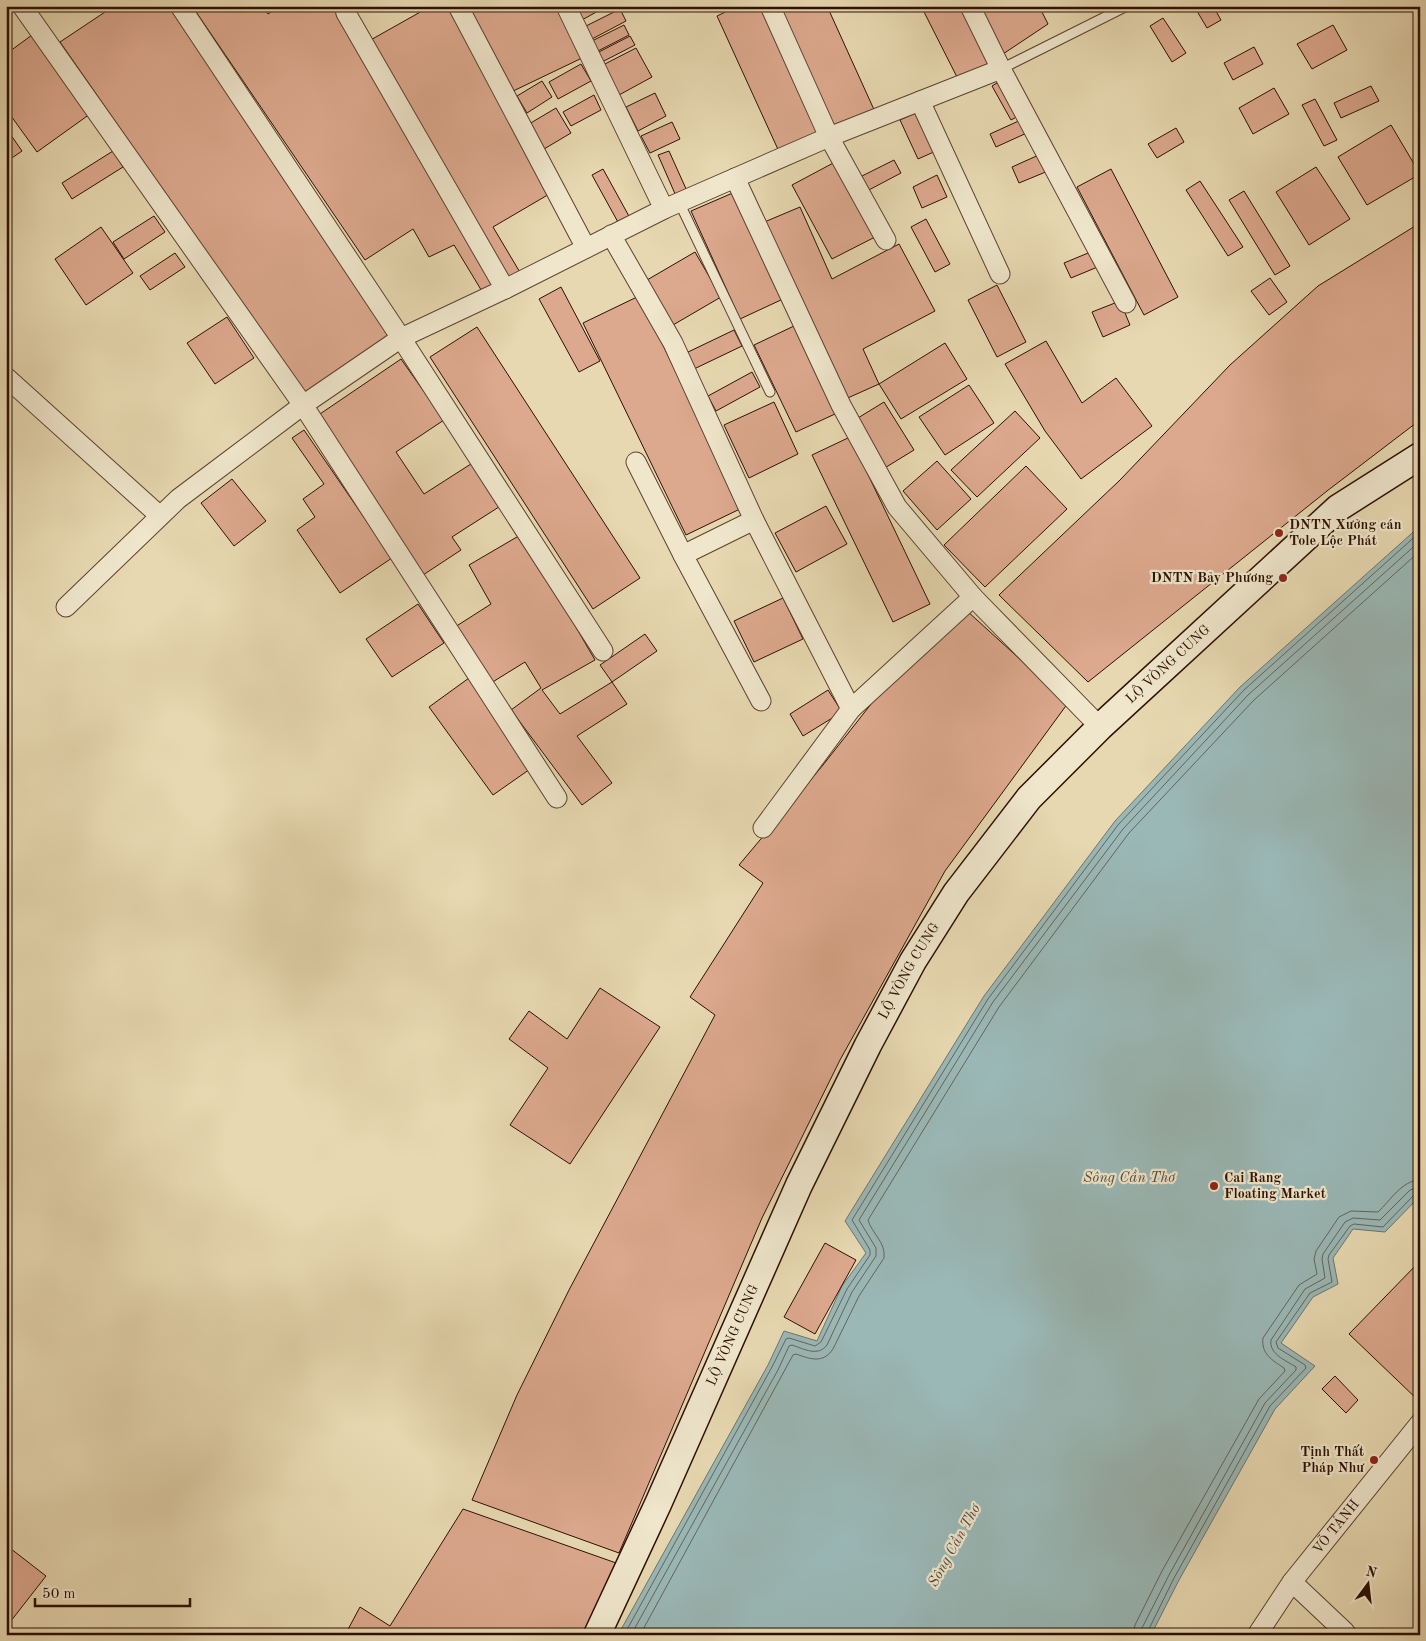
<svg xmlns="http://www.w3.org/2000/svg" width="1426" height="1641" viewBox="0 0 1426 1641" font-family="'Old Standard TT',serif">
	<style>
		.water { fill: #9ab8b6; stroke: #6e756e }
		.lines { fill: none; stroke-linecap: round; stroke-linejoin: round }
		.shore { stroke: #64645c; stroke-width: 1 }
		.building { fill: #dca88e; stroke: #2d1002 }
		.service-casing { stroke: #5c422e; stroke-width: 11 }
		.minor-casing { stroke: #5c422e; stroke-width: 21 }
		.secondary-casing { stroke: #2d1002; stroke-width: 29 }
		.service { stroke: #efe6cc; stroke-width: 9 }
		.minor { stroke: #efe6cc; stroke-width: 19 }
		.secondary { stroke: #efe6cc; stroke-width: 26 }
		.poi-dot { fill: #8f2418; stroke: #efe6cc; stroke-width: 2 }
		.labels { text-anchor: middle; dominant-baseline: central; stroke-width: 4.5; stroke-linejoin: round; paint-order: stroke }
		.poi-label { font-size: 14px; font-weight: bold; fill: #2d1002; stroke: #efe6cc; text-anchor: start }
		.street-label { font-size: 14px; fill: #2d1002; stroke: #efe6cc }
		.water-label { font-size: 15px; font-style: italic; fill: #534b41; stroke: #efe6cc }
	</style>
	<rect width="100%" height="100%" fill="#e7d8b1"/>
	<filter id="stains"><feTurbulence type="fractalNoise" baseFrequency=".004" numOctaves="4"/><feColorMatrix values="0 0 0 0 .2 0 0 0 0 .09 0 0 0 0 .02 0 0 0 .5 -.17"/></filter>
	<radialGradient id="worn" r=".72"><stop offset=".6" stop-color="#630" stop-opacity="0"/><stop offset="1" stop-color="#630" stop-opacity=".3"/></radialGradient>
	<polygon class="water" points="1420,526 1420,1196 1385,1232 1353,1229 1333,1258 1338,1284 1313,1297 1281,1343 1315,1366 1275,1409 1179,1580 1151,1635 618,1635 768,1365 784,1331 817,1341 842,1286 866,1253 845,1221 984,996 1115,821 1240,687"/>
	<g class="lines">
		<g class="shore">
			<polyline points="624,1635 772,1367 786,1339 789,1338 815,1346 821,1342 847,1289 870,1255 870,1250 852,1220 988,999 1118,825 1244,690 1420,532"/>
			<path d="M 631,1635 L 778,1370 L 789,1346 L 792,1345 C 804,1349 818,1357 827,1345 L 852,1292 L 876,1256 L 876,1248 L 859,1220 L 993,1002 L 1123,829 L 1248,695 L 1420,541"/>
			<path d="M 640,1635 L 793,1355 L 796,1354 C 810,1359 823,1364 833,1349 L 859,1296 L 884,1258 C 886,1242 872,1234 868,1220 L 999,1007 L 1129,833 L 1254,700 L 1420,551"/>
			<path d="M 1133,1635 L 1135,1625 L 1162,1571 L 1259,1399 L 1285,1371 L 1284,1368 C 1272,1360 1261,1354 1263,1338 L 1299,1285 L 1317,1274 L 1314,1259 L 1316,1251 L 1339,1217 L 1351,1211 L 1378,1212 C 1390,1201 1402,1180 1420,1180"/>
			<path d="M 1141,1635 L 1142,1628 L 1169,1575 L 1265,1403 L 1296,1370 L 1296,1367 C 1285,1360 1269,1354 1271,1340 L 1305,1289 L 1325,1278 L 1322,1259 L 1323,1254 L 1345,1222 L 1353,1218 L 1380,1220 L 1410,1190 L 1420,1187"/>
			<polyline points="1147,1635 1148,1631 1174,1578 1270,1406 1306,1368 1305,1365 1278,1348 1276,1342 1310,1293 1332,1282 1328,1259 1329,1255 1350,1226 1354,1224 1383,1227 1414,1195 1420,1193"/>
		</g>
	</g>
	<g class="building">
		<polygon points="101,6 168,6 394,334 306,396 60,42 105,12"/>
		<polygon points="192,6 263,6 268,14 280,6 336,6 496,285 483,293 454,245 429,257 413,229 365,260"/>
		<polygon points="431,6 451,6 551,193 493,227 521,274 509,281 367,42"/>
		<polygon points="467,6 557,6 582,58 509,93"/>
		<polygon points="588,6 607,6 582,20 578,12"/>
		<polygon points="738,6 768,6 827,136 781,156 717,16"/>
		<polygon points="772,6 827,6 876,114 830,135"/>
		<polygon points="921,6 967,6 995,61 958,79"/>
		<polygon points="975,6 1039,6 1048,24 1000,56"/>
		<polygon points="1194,6 1213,6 1221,20 1207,28"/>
		<polygon points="620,9 626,21 592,39 586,26"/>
		<polygon points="1163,18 1186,53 1172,62 1150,26"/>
		<polygon points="624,25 629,35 598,51 592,41"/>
		<polygon points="1333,25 1347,50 1312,69 1297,44"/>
		<polygon points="32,35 90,114 37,152 6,109 6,54"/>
		<polygon points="630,36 635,45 602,62 597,53"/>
		<polygon points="1254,47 1263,64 1233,80 1224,63"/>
		<polygon points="636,48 652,77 619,95 603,65"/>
		<polygon points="581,64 591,81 558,99 549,82"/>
		<polygon points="1002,80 1022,114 1011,120 992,86"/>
		<polygon points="542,81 552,97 527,113 517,96"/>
		<polygon points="1371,86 1379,101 1341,118 1334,103"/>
		<polygon points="1274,88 1289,114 1253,134 1239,108"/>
		<polygon points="655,93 666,116 638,131 626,107"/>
		<polygon points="594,95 601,110 571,126 563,112"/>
		<polygon points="1315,99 1337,140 1324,146 1302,105"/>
		<polygon points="556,108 571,133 544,149 529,124"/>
		<polygon points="918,112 936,151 918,159 900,120"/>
		<polygon points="1023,119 1029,132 996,147 990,134"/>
		<polygon points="672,122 680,139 650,153 641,136"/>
		<polygon points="1391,125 1420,174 1367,205 1338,157"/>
		<polygon points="6,128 22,151 6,162"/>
		<polygon points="1176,128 1184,142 1157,158 1148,144"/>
		<polygon points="113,151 123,167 72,199 62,183"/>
		<polygon points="669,151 687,191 676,196 658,155"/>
		<polygon points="1041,154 1048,171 1019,183 1012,167"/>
		<polygon points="894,160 901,173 867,191 860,177"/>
		<polygon points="837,161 877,236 832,259 792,185"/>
		<polygon points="1316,167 1350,219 1309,245 1276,192"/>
		<polygon points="603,169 630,218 619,224 592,175"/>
		<polygon points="1111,169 1178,297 1144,315 1077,187"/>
		<polygon points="937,175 947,197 922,208 913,187"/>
		<polygon points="1200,181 1243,247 1228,256 1186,190"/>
		<polygon points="1244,191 1290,266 1275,275 1229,200"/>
		<polygon points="735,192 783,299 740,319 691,211"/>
		<polygon points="800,207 832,279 899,244 935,311 863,349 879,384 841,401 762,223"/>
		<polygon points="154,216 165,232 124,259 113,242"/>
		<polygon points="926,219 950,264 935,272 911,227"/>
		<polygon points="1420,223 1420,420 1327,491 1088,682 999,595 1120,480 1230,365 1318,286"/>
		<polygon points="101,227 133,273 86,305 55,259"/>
		<polygon points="1093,251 1100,266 1071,278 1064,263"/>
		<polygon points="695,252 721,297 673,325 647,280"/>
		<polygon points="175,253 185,267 150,290 140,276"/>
		<polygon points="1270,278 1287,302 1269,315 1251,291"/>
		<polygon points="997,285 1026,342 997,357 968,300"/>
		<polygon points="561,287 600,361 579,372 539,299"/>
		<polygon points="639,296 742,508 686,535 583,323"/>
		<polygon points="1120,301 1130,325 1103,337 1092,312"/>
		<polygon points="227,317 254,358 215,384 187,343"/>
		<polygon points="794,326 835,414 796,432 754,345"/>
		<polygon points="477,327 640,578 593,609 430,357"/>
		<polygon points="734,330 742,346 694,369 686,353"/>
		<polygon points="1046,341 1082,403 1116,378 1152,426 1081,479 1045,431 1005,364"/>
		<polygon points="945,343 967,379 901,419 879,384"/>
		<polygon points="401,359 444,420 396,452 424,494 474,462 502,505 452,537 461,550 423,575 317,416"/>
		<polygon points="752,372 760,387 716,411 708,396"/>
		<polygon points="969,385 994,423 945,455 919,417"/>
		<polygon points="774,402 798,454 749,478 724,425"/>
		<polygon points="884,402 914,450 883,469 853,421"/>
		<polygon points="1015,411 1040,438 977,497 951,470"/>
		<polygon points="304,430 392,558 340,593 297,530 315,517 303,499 324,484 292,438"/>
		<polygon points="850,437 930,604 893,622 812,455"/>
		<polygon points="937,461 971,499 937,530 903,491"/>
		<polygon points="1026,466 1067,509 985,587 944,545"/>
		<polygon points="232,479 266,521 234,546 201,503"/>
		<polygon points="826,506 847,544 796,572 775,533"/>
		<polygon points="522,534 595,660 542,690 560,714 612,682 627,704 577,736 612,783 582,805 511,710 541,688 525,662 491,683 455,627 491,604 469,565"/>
		<polygon points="783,598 803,639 754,662 734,621"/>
		<polygon points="418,604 444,643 392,677 366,639"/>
		<polygon points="966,610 1068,703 945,871 840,1060 762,1218 619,1553 472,1500 517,1395 569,1290 715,1015 690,997 763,883 739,865 823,765 890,680"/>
		<polygon points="645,634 657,651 612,682 600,665"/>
		<polygon points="469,678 533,767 493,795 429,707"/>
		<polygon points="828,690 842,712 803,736 790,714"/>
		<polygon points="600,988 660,1027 570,1164 510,1125 548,1068 509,1039 529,1011 567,1039"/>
		<polygon points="825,1243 856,1260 815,1334 784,1317"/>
		<polygon points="1420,1261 1420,1402 1349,1334"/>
		<polygon points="1335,1376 1358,1400 1346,1413 1322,1389"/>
		<polygon points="463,1509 619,1564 583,1635 345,1635 360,1607 390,1626"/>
		<polygon points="6,1545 46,1576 7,1626 6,1625"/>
	</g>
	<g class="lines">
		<defs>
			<g id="service">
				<polyline points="1001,69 1127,6"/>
				<polyline points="679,202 770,392"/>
			</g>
			<g id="minor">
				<polyline points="22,6 303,405 557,798"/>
				<polyline points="180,6 401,338 603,651"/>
				<polyline points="344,6 346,13 505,289"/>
				<polyline points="458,6 586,248"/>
				<polyline points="566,6 664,209"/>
				<polyline points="770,6 829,137 886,240"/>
				<polyline points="970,6 1001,69 1126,303"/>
				<polyline points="920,101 1000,274"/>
				<polyline points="735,178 841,405 897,507 973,597 1100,727"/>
				<polyline points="611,235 673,343 754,520 851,709"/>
				<polyline points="6,377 160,516"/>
				<polyline points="636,462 683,555 761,701"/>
				<polyline points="683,555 754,520"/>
				<polyline points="66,607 178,499 303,405 401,338 505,289 664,209 829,137 1001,69"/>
				<polyline points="763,828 851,709 973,597"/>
				<polyline points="1292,1582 1345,1632"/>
				<path id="s1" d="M 1257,1635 L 1292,1582 L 1420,1423"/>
			</g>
			<g id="secondary">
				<path id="s2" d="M 597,1635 L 658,1504 L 799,1185 L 868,1045 L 913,961 L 956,893 L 1029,798 L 1100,727 L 1338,508 L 1420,456"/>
			</g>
		</defs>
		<use href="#service" class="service-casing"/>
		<use href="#minor" class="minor-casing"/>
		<use href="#secondary" class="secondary-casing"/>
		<use href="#service" class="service"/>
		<use href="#minor" class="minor"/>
		<use href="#secondary" class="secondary"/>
	</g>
	<g class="poi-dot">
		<circle cx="1279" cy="533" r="5"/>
		<circle cx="1283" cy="578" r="5"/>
		<circle cx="1214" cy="1186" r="5"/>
		<circle cx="1374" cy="1460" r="5"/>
	</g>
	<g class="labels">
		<g class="poi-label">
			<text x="1289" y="525">DNTN Xưởng cán<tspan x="1289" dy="16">Tole Lộc Phát</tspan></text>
			<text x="1273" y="578" text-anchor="end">DNTN Bảy Phương</text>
			<text x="1224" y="1178">Cai Rang<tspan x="1224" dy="16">Floating Market</tspan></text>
			<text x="1364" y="1452" text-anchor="end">Tịnh Thất<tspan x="1364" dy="16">Pháp Như</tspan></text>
		</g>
		<g class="street-label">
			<text stroke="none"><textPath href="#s2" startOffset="1138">LỘ VÒNG CUNG</textPath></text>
			<text stroke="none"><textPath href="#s2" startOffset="734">LỘ VÒNG CUNG</textPath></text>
			<text stroke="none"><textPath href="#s2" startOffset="329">LỘ VÒNG CUNG</textPath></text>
			<text stroke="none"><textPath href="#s1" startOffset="134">VÕ TÁNH</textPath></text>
		</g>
		<g class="water-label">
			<text x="1129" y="1178">Sông Cần Thơ</text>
			<text transform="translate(955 1546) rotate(-61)">Sông Cần Thơ</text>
		</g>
	</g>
	<rect width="1426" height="1641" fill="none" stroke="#e7d8b1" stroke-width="25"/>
	<rect x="8" y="8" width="1411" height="1626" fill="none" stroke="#2d1002" stroke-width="2.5"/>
	<rect x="12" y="12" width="1401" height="1616" fill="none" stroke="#2d1002"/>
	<g transform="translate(1368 1584) rotate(15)" stroke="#efe6cc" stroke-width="4" paint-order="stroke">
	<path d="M0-4L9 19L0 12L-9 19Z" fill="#2d1002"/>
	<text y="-8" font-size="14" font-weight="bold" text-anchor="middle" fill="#2d1002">N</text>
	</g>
	<path d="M35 1598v8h155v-8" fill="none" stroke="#2d1002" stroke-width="2.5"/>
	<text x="42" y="1598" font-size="15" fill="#2d1002" stroke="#efe6cc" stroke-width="4" paint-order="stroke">50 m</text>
	<rect width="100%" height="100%" filter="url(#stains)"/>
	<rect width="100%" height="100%" fill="url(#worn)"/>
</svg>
